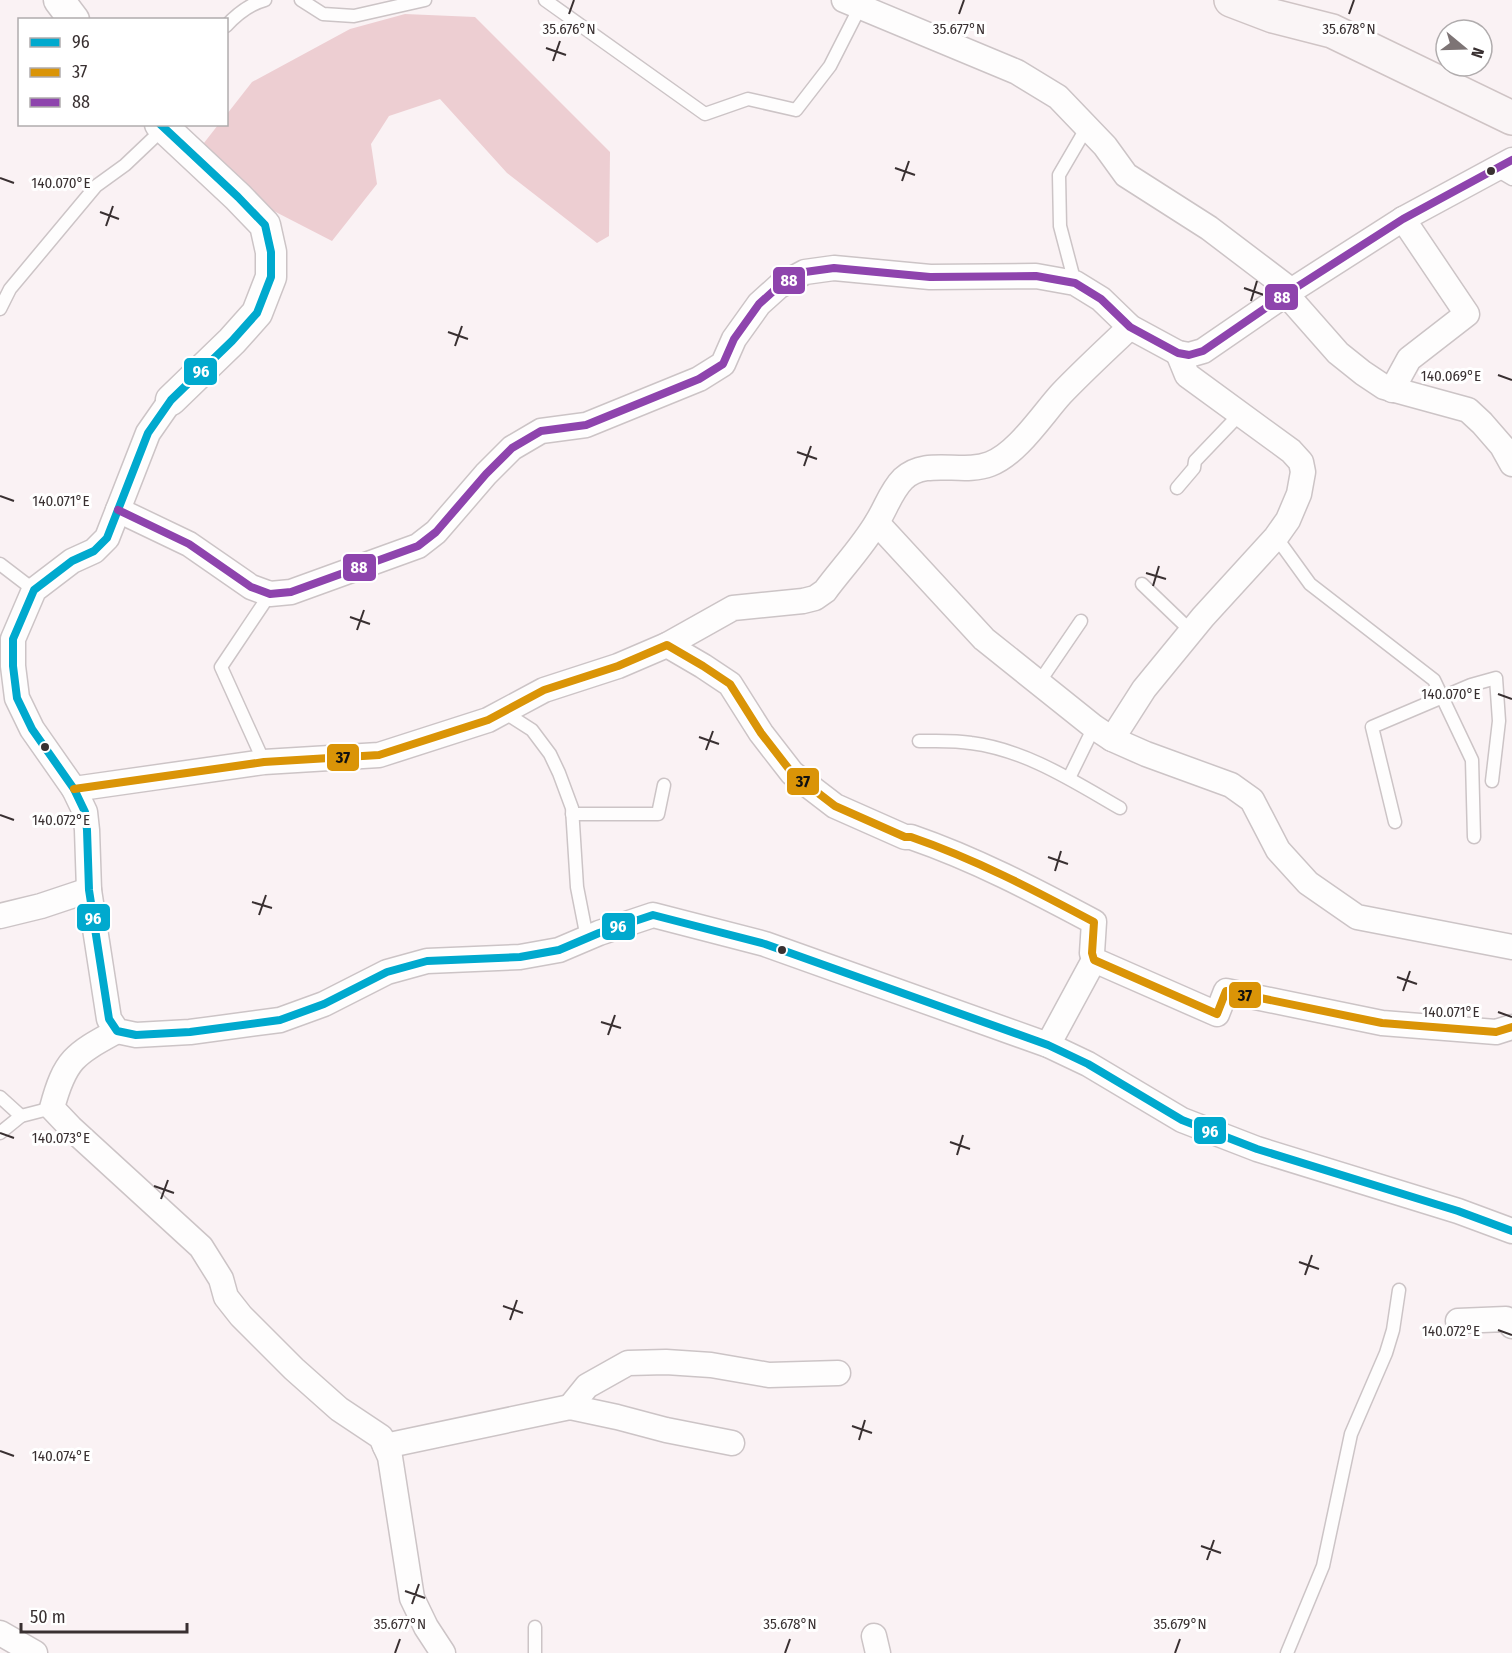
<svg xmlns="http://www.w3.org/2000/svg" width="1512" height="1653" viewBox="0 0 1512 1653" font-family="'Fira Sans Condensed',sans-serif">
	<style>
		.green { fill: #edced2 }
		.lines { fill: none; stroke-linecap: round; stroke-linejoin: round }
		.service-casing { stroke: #ccc4c6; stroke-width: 15 }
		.minor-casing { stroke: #ccc4c6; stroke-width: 27 }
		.tertiary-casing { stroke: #ccc4c6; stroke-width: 33 }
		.primary-casing { stroke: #cfc4c5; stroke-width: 36 }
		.service { stroke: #fefdfd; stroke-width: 12 }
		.minor { stroke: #fefdfd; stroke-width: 24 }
		.tertiary { stroke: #fefdfd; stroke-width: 30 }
		.primary { stroke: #faf5f6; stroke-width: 33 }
		.bus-1-casing { stroke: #fff; stroke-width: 12 }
		.bus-2-casing { stroke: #fff; stroke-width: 12 }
		.bus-3-casing { stroke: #fff; stroke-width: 12 }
		.bus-1 { stroke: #00a9ce; stroke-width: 8 }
		.bus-2 { stroke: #da9407; stroke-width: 8 }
		.bus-3 { stroke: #8e44ad; stroke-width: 8 }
		.ticks { fill: none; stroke: #393031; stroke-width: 2 }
		.bus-dot { fill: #393031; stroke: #fff; stroke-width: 2 }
		.ticks-label { font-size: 15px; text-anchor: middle; fill: #393031; stroke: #fff; stroke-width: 6; stroke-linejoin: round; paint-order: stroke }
		.line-badge { stroke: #fff; stroke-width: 2 }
		.badge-label { font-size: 16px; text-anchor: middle; font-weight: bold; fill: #fff }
		.pale-badge-label { font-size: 16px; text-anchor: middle; font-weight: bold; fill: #111 }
	</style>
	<rect width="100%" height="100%" fill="#faf2f4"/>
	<polygon class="green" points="405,14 475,17 610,152 609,236 597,243 507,173 440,99 389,116 371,144 377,184 332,241 266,207 200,148 218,125 226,124 227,114 252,82 350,29"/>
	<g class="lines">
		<defs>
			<g id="service">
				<polyline points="301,0 323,14 354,16 425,0"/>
				<polyline points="545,0 705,114 748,99 796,110 830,66 860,7"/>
				<path d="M 226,26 C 237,14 250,4 265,0"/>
				<polyline points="1495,169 1512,179"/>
				<polyline points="1075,283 1060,226 1059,175 1087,127"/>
				<polyline points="0,309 10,289 96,186 125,165 164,128"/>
				<polyline points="1177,488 1194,468 1195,461 1239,415"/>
				<polyline points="1276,537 1310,584 1434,680 1472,760 1474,837"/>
				<polyline points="0,564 34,590"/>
				<polyline points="1142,584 1192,632"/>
				<polyline points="1038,684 1081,621"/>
				<polyline points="504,712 532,730 550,754 559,773 572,808 577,887 587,938"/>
				<path d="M 919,741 C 936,741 954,740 971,743 C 1026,750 1073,781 1120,808"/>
				<polyline points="264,762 221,667 270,594"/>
				<polyline points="1069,778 1094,727"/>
				<polyline points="572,814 658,814 664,785"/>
				<polyline points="1395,822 1372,727 1471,685 1496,678 1499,721 1492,781"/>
				<polyline points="0,1097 21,1116"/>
				<polyline points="0,1133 21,1116 52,1108"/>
				<polyline points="535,1653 535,1627"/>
				<polyline points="1287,1653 1323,1566 1351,1434 1386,1353 1393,1330 1399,1290"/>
			</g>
			<g id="minor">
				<polyline points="844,0 1017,72 1058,97 1105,146 1126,175 1209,228 1292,291"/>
				<polyline points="1286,294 1338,353 1363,373 1384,387 1468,410 1482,423 1502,446 1512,464"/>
				<polyline points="1392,390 1409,359 1467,314 1403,219"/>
				<polyline points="171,400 148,433 107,538 94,551 72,561 34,590 13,639 13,666 17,698 32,729 74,789 85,812 87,830 89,890 109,1019 117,1031 136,1035 190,1032 280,1020 324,1004 387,972 427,961 520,957 559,950 599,933 653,915 765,944 1048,1045 1088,1064 1182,1120 1257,1149 1458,1211 1512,1231"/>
				<polyline points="118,510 189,544 251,587 270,594 291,592 418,546 436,532 486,474 512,448 541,431 586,425 699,379 723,364 734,339 759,304 779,286 805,272 834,268 930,277 1036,276 1075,283 1101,299 1130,327 1178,353 1189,355 1203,351 1286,294 1403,219 1512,160"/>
				<polyline points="877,523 984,639 1094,727 1112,739 1146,754 1231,785 1252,800 1278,850 1308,883 1357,917 1512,947"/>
				<path d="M 667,645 L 733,608 L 803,601 L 815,598 L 825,591 C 842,568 863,546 877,522 C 886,508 891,491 903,479 C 926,457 962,475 990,464 C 1017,454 1042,415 1061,394 C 1083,371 1107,349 1130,327"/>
				<polyline points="1112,739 1144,689 1203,617 1276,537 1288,520 1299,494 1303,472 1301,462 1291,451 1187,375 1178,353"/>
				<path d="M 74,789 L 264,762 L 379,755 L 488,720 L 544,690 L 618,666 L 667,645 L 703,666 L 730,684 L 761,733 L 792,773 L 835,806 L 905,837 L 911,837 C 975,859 1034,890 1094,922 L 1092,953 L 1094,960 L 1217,1014 L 1226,991 L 1382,1023 L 1496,1032 L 1512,1027"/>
				<polyline points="0,916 41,906 89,890"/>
				<path d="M 117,1031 C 75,1054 65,1059 52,1108 L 71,1128 L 201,1247 L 221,1279 L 226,1297 L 241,1316 L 294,1369 L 339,1409 L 381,1437 L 390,1457 L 412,1598 L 426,1627 L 443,1653"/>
				<polyline points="1048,1045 1094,960"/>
				<polyline points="1458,1321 1506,1319 1512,1326"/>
				<polyline points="570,1407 587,1386 628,1363 666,1362 711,1365 769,1375 838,1373"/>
				<polyline points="385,1446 570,1407 617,1417 666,1430 732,1443"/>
				<polyline points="0,1633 35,1653"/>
				<polyline points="874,1636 878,1653"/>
			</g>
			<g id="tertiary">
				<polyline points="59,0 74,20"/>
				<polyline points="160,124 238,197 265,225 271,252 271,277 257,313 232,341 171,400"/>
			</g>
			<polyline id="primary" points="1231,0 1273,16 1332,31 1512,118"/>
		</defs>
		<use href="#service" class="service-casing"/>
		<use href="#minor" class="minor-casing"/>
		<use href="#tertiary" class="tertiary-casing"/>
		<use href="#primary" class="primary-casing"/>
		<use href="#service" class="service"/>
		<use href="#minor" class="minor"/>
		<use href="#tertiary" class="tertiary"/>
		<use href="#primary" class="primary"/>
		<defs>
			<polyline id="bus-1" points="160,124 238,197 265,225 271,252 271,277 257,313 232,341 171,400 148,433 107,538 94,551 72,561 34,590 13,639 13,666 17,698 32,729 74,789 85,812 87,830 89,890 109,1019 117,1031 136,1035 190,1032 280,1020 324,1004 387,972 427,961 520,957 559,950 599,933 653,915 765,944 1048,1045 1088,1064 1182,1120 1257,1149 1458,1211 1512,1231"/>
			<path id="bus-2" d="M 74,789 L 264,762 L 379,755 L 488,720 L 544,690 L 618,666 L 667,645 L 703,666 L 730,684 L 761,733 L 792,773 L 835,806 L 905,837 L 911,837 C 975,859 1034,890 1094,922 L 1092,953 L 1094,960 L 1217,1014 L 1226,991 L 1382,1023 L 1496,1032 L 1512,1027"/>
			<polyline id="bus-3" points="118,510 189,544 251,587 270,594 291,592 418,546 436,532 486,474 512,448 541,431 586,425 699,379 723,364 734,339 759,304 779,286 805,272 834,268 930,277 1036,276 1075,283 1101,299 1130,327 1178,353 1189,355 1203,351 1286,294 1403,219 1512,160"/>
		</defs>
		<use href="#bus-1" class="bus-1-casing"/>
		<use href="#bus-2" class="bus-2-casing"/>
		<use href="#bus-3" class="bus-3-casing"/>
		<use href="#bus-1" class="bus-1"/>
		<use href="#bus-2" class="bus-2"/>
		<use href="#bus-3" class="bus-3"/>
	</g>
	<path class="ticks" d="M 569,14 L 574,0M 959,14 L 964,0M 1349,14 L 1354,0M 546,48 L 566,55M 553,61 L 560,41M 895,168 L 915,175M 0,178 L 14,183M 902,181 L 909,161M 100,212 L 119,219M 106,226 L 113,206M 1244,288 L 1264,295M 1251,301 L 1257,281M 448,332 L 468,339M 455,346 L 462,326M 1498,375 L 1512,380M 797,452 L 817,459M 804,466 L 811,446M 0,496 L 14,501M 1146,573 L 1166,579M 1153,586 L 1159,566M 350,617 L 370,624M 357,630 L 364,610M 1498,694 L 1512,699M 699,737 L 719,744M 706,750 L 713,731M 0,815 L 14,820M 1048,857 L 1068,864M 1055,871 L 1061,851M 252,902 L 272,908M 259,915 L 266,895M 1397,977 L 1417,984M 1403,991 L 1410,971M 1498,1012 L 1512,1017M 601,1022 L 621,1028M 608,1035 L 615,1015M 0,1133 L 14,1138M 950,1142 L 970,1149M 957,1155 L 963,1135M 154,1186 L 174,1193M 161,1199 L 168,1180M 1299,1262 L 1319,1269M 1305,1275 L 1312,1255M 503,1306 L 523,1313M 510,1320 L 517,1300M 1498,1330 L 1512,1335M 852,1426 L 872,1433M 859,1440 L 865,1420M 0,1451 L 14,1456M 1201,1546 L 1221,1553M 1207,1560 L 1214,1540M 405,1591 L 425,1598M 412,1604 L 419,1584M 395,1653 L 400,1639M 785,1653 L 790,1639M 1175,1653 L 1180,1639"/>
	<g class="bus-dot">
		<circle cx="1491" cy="171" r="5"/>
		<circle cx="45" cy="747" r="5"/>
		<circle cx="782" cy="950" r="5"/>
	</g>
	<g class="ticks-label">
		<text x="569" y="34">35.676°N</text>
		<text x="959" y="34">35.677°N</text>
		<text x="1349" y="34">35.678°N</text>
		<text x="61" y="188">140.070°E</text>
		<text x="1451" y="381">140.069°E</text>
		<text x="61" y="506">140.071°E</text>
		<text x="1451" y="699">140.070°E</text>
		<text x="61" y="825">140.072°E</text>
		<text x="1451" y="1017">140.071°E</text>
		<text x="61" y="1143">140.073°E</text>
		<text x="1451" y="1336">140.072°E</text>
		<text x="61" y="1461">140.074°E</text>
		<text x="400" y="1629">35.677°N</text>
		<text x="790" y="1629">35.678°N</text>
		<text x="1180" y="1629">35.679°N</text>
	</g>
	<g class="line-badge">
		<rect x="772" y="266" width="34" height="29" rx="6" fill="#8e44ad"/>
		<rect x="1264" y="283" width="35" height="28" rx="6" fill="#8e44ad"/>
		<rect x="183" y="357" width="35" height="29" rx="6" fill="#00a9ce"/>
		<rect x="342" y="553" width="35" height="29" rx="6" fill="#8e44ad"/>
		<rect x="326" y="743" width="34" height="29" rx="6" fill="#da9407"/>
		<rect x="786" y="767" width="34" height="29" rx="6" fill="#da9407"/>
		<rect x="76" y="903" width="35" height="29" rx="6" fill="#00a9ce"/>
		<rect x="601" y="912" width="35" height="29" rx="6" fill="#00a9ce"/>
		<rect x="1228" y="981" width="34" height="28" rx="6" fill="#da9407"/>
		<rect x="1193" y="1116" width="34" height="29" rx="6" fill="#00a9ce"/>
	</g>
	<g class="badge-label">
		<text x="789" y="286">88</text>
		<text x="1282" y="303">88</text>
		<text x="201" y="377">96</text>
		<text x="359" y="573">88</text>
		<text x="93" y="924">96</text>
		<text x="618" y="932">96</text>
		<text x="1210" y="1137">96</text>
	</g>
	<g class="pale-badge-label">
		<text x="343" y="763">37</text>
		<text x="803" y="787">37</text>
		<text x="1245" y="1001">37</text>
	</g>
	<rect x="18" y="18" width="210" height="108" fill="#ffffff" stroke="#b0acad" stroke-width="1.5"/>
	<rect x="30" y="38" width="30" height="9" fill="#00a9ce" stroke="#b0acad" stroke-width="1.5"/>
	<text x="72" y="48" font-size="18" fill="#393031">96</text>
	<rect x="30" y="68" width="30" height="9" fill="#da9407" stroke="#b0acad" stroke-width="1.5"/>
	<text x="72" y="78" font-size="18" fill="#393031">37</text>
	<rect x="30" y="98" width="30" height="9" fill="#8e44ad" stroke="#b0acad" stroke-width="1.5"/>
	<text x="72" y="108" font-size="18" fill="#393031">88</text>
	<g transform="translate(1464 48) rotate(109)"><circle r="28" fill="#ffffff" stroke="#b0acad" stroke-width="1.5"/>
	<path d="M0-4.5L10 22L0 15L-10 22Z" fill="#7d7475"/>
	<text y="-9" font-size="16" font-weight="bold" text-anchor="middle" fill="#393031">N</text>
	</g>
	<path d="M21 1623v9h166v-9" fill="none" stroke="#393031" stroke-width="3"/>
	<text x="30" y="1623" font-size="18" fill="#393031" stroke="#ffffff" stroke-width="4.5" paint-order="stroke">50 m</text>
</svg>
